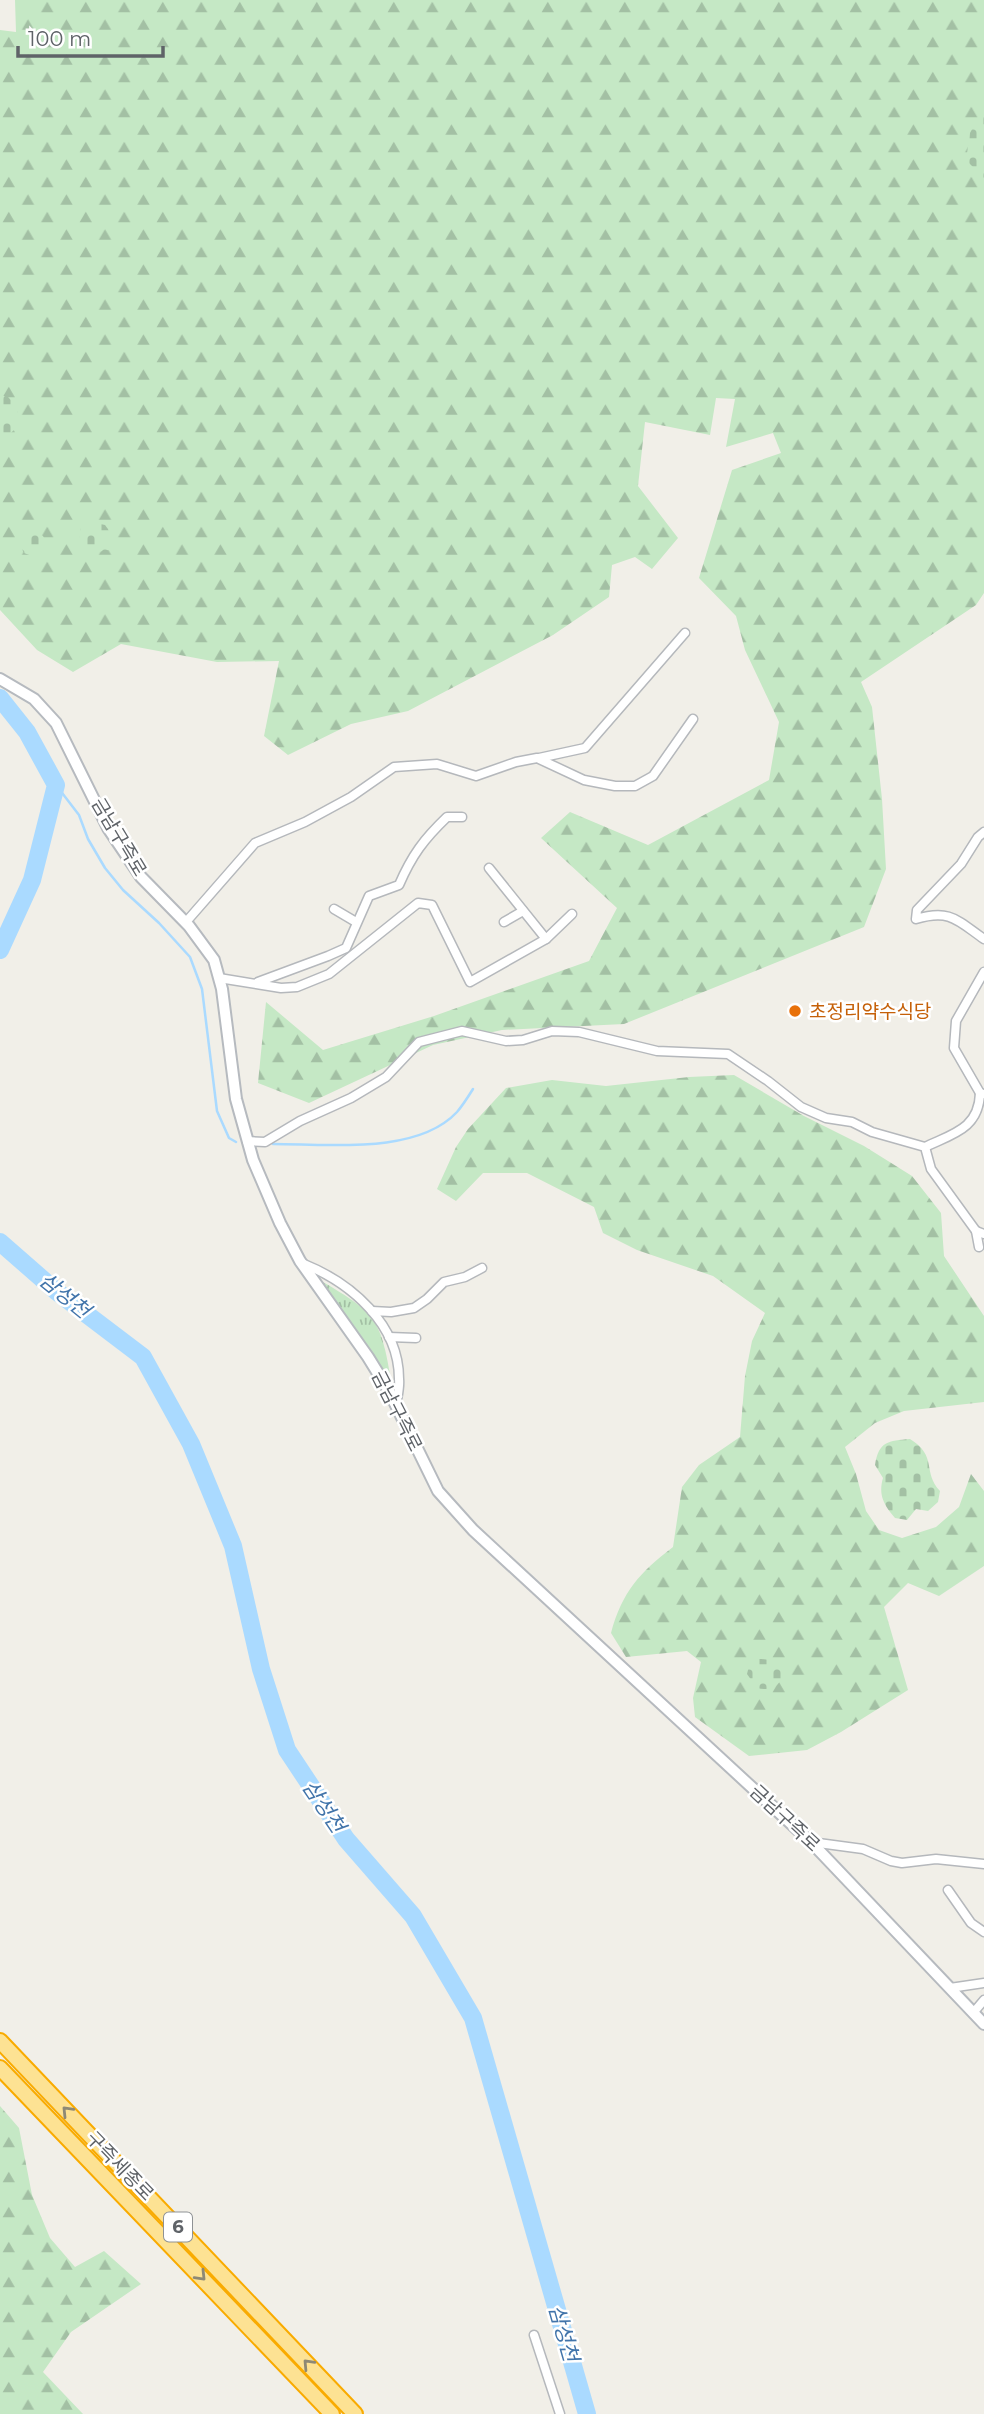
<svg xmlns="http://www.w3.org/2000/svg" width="984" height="2414" viewBox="0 0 984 2414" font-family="Montserrat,'Noto Sans KR',sans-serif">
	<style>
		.grass { fill: url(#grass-tufts) }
		.forest { fill: url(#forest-firs) }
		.cemetery { fill: url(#cemetery-stones) }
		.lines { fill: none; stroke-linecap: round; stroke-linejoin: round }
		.stream { stroke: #aadaff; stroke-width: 2.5 }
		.river { stroke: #aadaff; stroke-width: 18 }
		.street-casing { stroke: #b5b8bc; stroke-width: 11 }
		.secondary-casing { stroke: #b6babf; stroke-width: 14 }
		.highway-casing { stroke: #f9ab00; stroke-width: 18 }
		.street { stroke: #fff; stroke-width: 8 }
		.secondary { stroke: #fff; stroke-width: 10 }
		.highway { stroke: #fde293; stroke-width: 14 }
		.oneway { stroke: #8e8975 }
		.food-dot { fill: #e8710a; stroke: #fff; stroke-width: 2.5 }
		.labels { text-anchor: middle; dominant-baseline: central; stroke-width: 5; stroke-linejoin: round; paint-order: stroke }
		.shield { fill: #fff; stroke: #8f9295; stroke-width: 2 }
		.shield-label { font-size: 18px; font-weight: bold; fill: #5f6368 }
		.street-label { font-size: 19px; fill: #5f6368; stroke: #fff }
		.food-label { font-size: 19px; fill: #c56008; stroke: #fff; text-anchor: start }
		.water-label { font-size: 21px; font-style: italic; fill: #4174aa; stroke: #fff }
	</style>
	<defs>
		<pattern id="grass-tufts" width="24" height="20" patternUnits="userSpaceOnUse" patternTransform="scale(1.75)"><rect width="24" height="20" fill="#c5e8c5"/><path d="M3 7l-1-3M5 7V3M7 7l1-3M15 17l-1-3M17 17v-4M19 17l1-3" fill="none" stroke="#a3c0a4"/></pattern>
		<pattern id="forest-firs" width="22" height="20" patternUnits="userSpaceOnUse" patternTransform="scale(1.75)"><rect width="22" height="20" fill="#c5e8c5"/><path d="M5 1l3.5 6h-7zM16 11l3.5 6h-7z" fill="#a3c0a4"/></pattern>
		<pattern id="cemetery-stones" width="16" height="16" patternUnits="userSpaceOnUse" patternTransform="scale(1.75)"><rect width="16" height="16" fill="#c5e8c5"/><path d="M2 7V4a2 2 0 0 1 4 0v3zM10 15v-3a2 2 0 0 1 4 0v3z" fill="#a3c0a4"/></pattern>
	</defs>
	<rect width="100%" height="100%" fill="#f1efe8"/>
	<path class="grass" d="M 323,1282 C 376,1313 381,1320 391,1381 Z"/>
	<g class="forest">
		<polygon points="15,0 984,0 984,593 976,605 861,682 872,707 882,799 886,869 864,927 624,1024 502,1030 433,1045 309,1103 258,1083 266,1002 323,1050 434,1016 589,961 617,908 541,838 570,812 648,845 769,780 779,722 745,650 736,616 699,578 732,470 781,453 773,433 726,447 735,399 716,398 710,435 645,422 638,486 678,538 652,569 635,557 612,565 609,597 553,635 408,711 351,724 288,755 264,736 279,661 217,662 121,644 73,672 37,650 0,610 0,30 16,32"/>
		<path d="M 734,1075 L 804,1116 L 864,1146 L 912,1176 L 941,1213 L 944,1256 L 984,1316 L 984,1402 L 904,1411 L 875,1423 L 845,1447 L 856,1474 L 866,1511 L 879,1530 L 902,1538 L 936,1527 L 959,1507 L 971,1474 L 984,1491 L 984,1566 L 939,1596 L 908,1583 L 884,1607 L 908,1690 L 841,1732 L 807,1750 L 749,1756 L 695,1717 L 693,1698 L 701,1662 L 687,1651 L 626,1657 L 611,1633 C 622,1592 640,1572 673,1547 L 682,1487 L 699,1465 L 740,1437 L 745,1376 L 752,1341 L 765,1313 L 713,1276 L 637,1250 L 603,1233 L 594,1207 L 527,1173 L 483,1173 L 456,1201 L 437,1189 L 456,1147 L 468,1129 L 506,1088 L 552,1080 L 606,1086 L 689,1077 Z"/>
		<polygon points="0,2106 19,2128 32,2195 50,2238 75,2267 104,2251 141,2284 71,2332 43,2372 83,2414 0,2414"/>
	</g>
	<g class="cemetery">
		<polygon points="984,108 984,178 966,160 970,133"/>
		<polygon points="0,395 8,397 18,408 14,430 0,443"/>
		<polygon points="91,522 105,525 113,536 109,550 92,553 79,540 81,528"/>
		<polygon points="31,530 43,536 47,544 37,558 24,553 19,543 21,534"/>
		<path d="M 910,1439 C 938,1456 922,1472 940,1491 L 938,1502 L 928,1511 L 916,1509 L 907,1520 L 895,1518 C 884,1505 878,1495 883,1478 L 875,1465 C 879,1441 888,1441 910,1439 Z"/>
		<path d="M 758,1659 C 773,1659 777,1663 784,1676 C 776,1688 771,1691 757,1688 L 747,1674 L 749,1666 Z"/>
	</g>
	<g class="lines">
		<g class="stream">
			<polyline points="56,785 79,815 88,839 105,868 123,890 159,923 190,957 202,989 217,1111 229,1138 236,1142"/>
			<path d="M 273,1144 C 327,1144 417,1155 457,1112 C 463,1105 468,1097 473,1089"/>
		</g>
		<g class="river">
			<polyline points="0,698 27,732 56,785 32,880 0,950"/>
			<polyline points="0,1242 56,1291 143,1357 191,1444 233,1546 261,1669 287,1750 346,1839 413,1916 473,2018 587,2414"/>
		</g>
		<defs>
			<g id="street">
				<polyline points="539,758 585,748 685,633"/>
				<path d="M 984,832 L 978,837 L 961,864 L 917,910 L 916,919 C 950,909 957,920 984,939"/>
				<polyline points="489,868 546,939"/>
				<polyline points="334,909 356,922"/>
				<polyline points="186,922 255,843 305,822 351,797 394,767 437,764 476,776 516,762 537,758 584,780 615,786 635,786 653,776 693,719"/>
				<polyline points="504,922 523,911"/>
				<polyline points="219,978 281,988 297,987 329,974 418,903 432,905 470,982 546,939 572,914"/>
				<path d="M 258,982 L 328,956 L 346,948 L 369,896 L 399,885 C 412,855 424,839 447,817 L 462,817"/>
				<polyline points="980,1093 954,1048 956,1021 984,972"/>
				<polyline points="247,1141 265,1142 300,1121 351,1098 386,1077 419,1042 462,1031 506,1041 523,1040 552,1031 579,1032 657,1051 728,1054 768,1081 801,1107 826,1118 852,1122 872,1132 925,1147 931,1169 976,1231"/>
				<path d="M 925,1147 C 952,1134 979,1129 980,1093 L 983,1094"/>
				<polyline points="979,1247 976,1231 984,1234"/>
				<path d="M 304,1264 C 351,1283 399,1324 399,1379 C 400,1388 397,1398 396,1406"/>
				<polyline points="372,1311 391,1312 414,1308 427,1299 444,1282 465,1277 482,1268"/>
				<polyline points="389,1337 416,1338"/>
				<polyline points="811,1842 863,1849 891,1861 902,1863 936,1859 984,1864"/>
				<polyline points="948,1890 971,1923 984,1932"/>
				<polyline points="950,1988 984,1983"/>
				<polyline points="973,2013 984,2000"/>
				<polyline points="534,2335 560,2414"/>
			</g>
			<polyline id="secondary" points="0,679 34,699 56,723 108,828 141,877 189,926 214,960 222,989 236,1099 253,1160 280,1223 300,1261 368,1357 389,1391 438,1491 473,1530 811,1842 984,2024"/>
			<g id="highway">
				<polyline points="0,2041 355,2414"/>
				<polyline points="0,2068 332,2414"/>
			</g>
		</defs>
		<use href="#street" class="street-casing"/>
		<use href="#secondary" class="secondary-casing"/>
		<use href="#highway" class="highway-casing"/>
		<use href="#street" class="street"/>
		<use href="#secondary" class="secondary"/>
		<use href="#highway" class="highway"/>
	</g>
	<defs><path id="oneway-chevron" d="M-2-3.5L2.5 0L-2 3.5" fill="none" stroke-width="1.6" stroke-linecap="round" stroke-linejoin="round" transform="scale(1.75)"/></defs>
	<g class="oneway">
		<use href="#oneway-chevron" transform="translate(67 2111) rotate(-134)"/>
		<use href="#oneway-chevron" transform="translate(201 2276) rotate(46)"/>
		<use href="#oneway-chevron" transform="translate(308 2364) rotate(-133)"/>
	</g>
	<circle class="food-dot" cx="795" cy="1011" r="7"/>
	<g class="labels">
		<rect class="shield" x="164" y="2212.5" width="28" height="29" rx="5"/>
		<g class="shield-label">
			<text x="178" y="2227">6</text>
		</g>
		<g class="street-label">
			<text transform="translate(119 837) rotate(59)">금남구즉로</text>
			<text transform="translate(397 1411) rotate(63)">금남구즉로</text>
			<text transform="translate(785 1818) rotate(43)">금남구즉로</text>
			<text transform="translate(120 2166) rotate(46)">구즉세종로</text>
		</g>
		<g class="food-label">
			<text x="809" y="1011">초정리약수식당</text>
		</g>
		<g class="water-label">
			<text transform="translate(65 1295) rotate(39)">삼성천</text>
			<text transform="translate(324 1806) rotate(56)">삼성천</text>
			<text transform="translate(564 2333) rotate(74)">삼성천</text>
		</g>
	</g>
	<path d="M18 46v10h145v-10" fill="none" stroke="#5f6368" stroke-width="3.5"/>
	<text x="28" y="46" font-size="21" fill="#5f6368" stroke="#ffffff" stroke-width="5" paint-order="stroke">100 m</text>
</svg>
